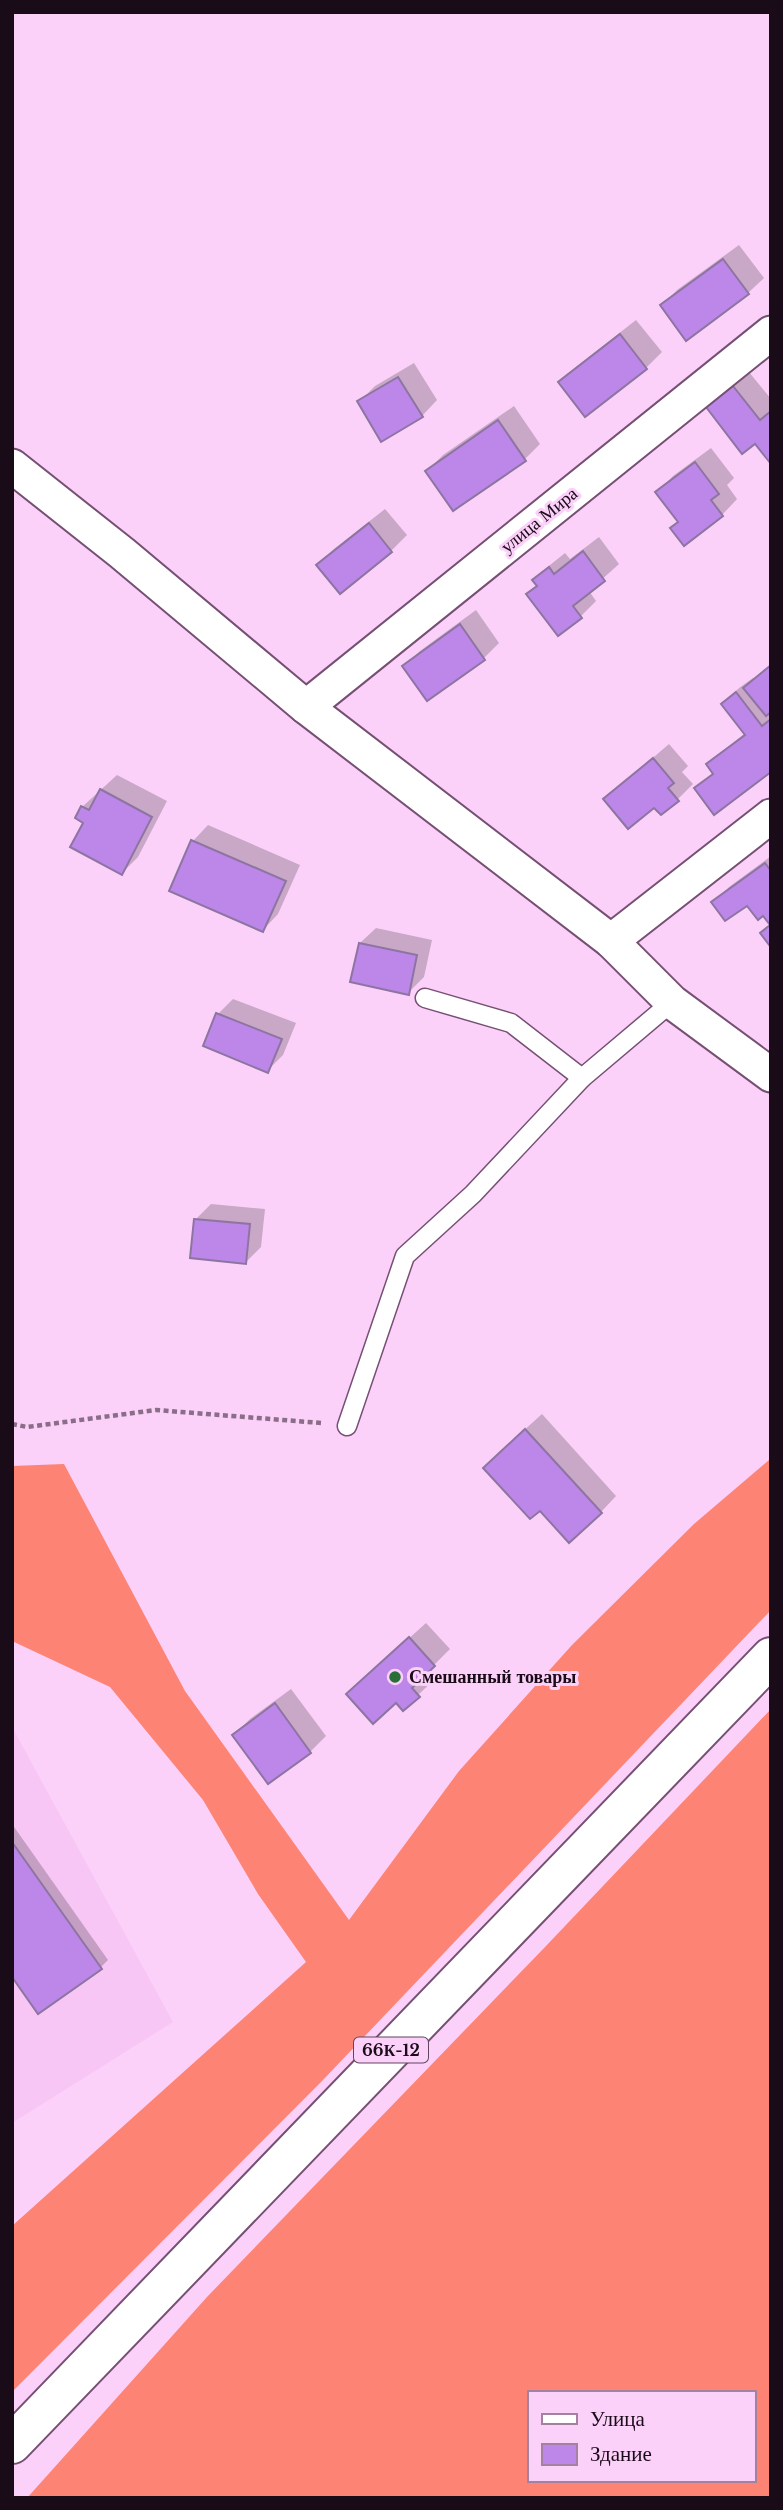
<svg xmlns="http://www.w3.org/2000/svg" width="783" height="2510" viewBox="0 0 783 2510" font-family="'Libre Baskerville',serif">
	<style>
		.built { fill: #f7c6f4 }
		.forest { fill: #fd8475; fill-rule: evenodd }
		.shadow { fill: #0003 }
		.building { fill: #bd86e9; stroke: #8d75a1; stroke-width: 2 }
		.lines { fill: none; stroke-linecap: round; stroke-linejoin: round }
		.service-casing { stroke: #755073; stroke-width: 21 }
		.minor-casing { stroke: #755073; stroke-width: 37 }
		.primary-casing { stroke: #755073; stroke-width: 42 }
		.path { stroke: #8a6d88; stroke-width: 4.5; stroke-dasharray: 5 3.5; stroke-linecap: butt }
		.service { stroke: #fff; stroke-width: 18 }
		.minor { stroke: #fff; stroke-width: 33 }
		.primary { stroke: #fff; stroke-width: 38 }
		.poi-dot { fill: #296d39; stroke: #fcd1f9; stroke-width: 2.5 }
		.labels { text-anchor: middle; dominant-baseline: central; stroke-width: 6; stroke-linejoin: round; paint-order: stroke }
		.shield { fill: #fcd1f9; stroke: #5e465c; stroke-width: 2 }
		.shield-label { font-size: 16px; font-weight: bold; fill: #1a0b19 }
		.street-label { font-size: 18px; fill: #1a0b19; stroke: #fcd1f9 }
		.poi-label { font-size: 18px; font-weight: bold; fill: #1a0b19; stroke: #fcd1f9; text-anchor: start }
	</style>
	<rect width="100%" height="100%" fill="#fcd1f9"/>
	<polygon class="built" points="12,1727 173,2022 12,2123"/>
	<g class="forest">
		<polygon points="769,1460 771,1461 771,1610 322,2081 12,2392 12,2226 306,1962 258,1894 203,1800 110,1687 12,1641 12,1466 64,1464 185,1691 349,1920 459,1771 572,1645 694,1524"/>
		<path d="M 771,1709 L 771,2498 L 27,2498 L 207,2297 L 546,1946 ZM 529,2393 L 753,2393 L 753,2480 L 529,2480 Z"/>
	</g>
	<g class="shadow">
		<polygon points="739,245 764,278 748,293 662,306 677,290"/>
		<polygon points="636,320 662,352 646,368 585,414 561,382 576,367"/>
		<polygon points="414,363 437,400 422,416 359,402 375,386"/>
		<polygon points="749,372 771,399 771,462 755,441 708,408"/>
		<polygon points="514,406 540,444 525,459 427,471 443,455"/>
		<polygon points="711,448 734,478 727,485 737,499 722,515 680,521 658,492 673,476"/>
		<polygon points="385,509 407,535 391,551 340,592 319,565 334,549"/>
		<polygon points="599,537 619,564 589,591 596,601 581,616 528,594 538,584 534,580 550,565 565,553 570,559"/>
		<polygon points="476,610 499,643 484,658 427,699 404,666 420,651"/>
		<polygon points="771,664 771,770 696,788 714,772 708,764 745,733 723,704 739,688 753,678 754,680"/>
		<polygon points="669,744 688,766 682,772 693,784 677,800 654,805 605,799"/>
		<polygon points="117,775 167,801 138,857 122,873 86,822 82,807"/>
		<polygon points="208,825 300,865 278,914 263,930 193,841"/>
		<polygon points="771,856 771,923 763,914 747,903 714,903 729,887"/>
		<polygon points="376,928 432,940 424,977 408,993 360,943"/>
		<polygon points="233,999 296,1023 283,1055 268,1070 218,1014"/>
		<polygon points="211,1204 265,1209 261,1247 246,1262 196,1219"/>
		<polygon points="542,1414 616,1496 601,1512 500,1452"/>
		<polygon points="426,1623 450,1649 427,1672 434,1680 418,1695 364,1679"/>
		<polygon points="291,1689 326,1736 310,1752 268,1782 234,1735 250,1719"/>
		<polygon points="12,1824 108,1960 100,1968 12,1974"/>
	</g>
	<g class="building">
		<polygon points="723,259 749,294 686,341 660,305"/>
		<polygon points="620,334 647,369 585,417 558,382"/>
		<polygon points="398,377 423,417 381,442 357,401"/>
		<polygon points="733,386 760,420 771,411 771,464 755,444 742,454 706,407"/>
		<polygon points="498,420 526,461 453,511 425,471"/>
		<polygon points="695,462 719,494 711,500 723,516 684,546 670,528 678,522 655,492"/>
		<polygon points="369,523 392,552 340,594 316,565"/>
		<polygon points="583,551 605,581 573,606 582,618 558,636 526,594 537,586 532,580 549,567 554,574"/>
		<polygon points="460,624 485,660 427,701 402,666"/>
		<polygon points="771,665 771,712 766,716 743,688"/>
		<polygon points="736,692 762,726 771,719 771,772 714,815 694,788 713,774 706,764 745,735 721,704"/>
		<polygon points="653,758 674,783 668,788 679,801 661,815 654,808 628,829 603,799"/>
		<polygon points="100,789 152,817 122,875 70,847 83,823 75,818 81,806 89,810"/>
		<polygon points="191,840 286,881 263,932 169,891"/>
		<polygon points="765,863 771,871 770,946 760,933 770,925 763,916 758,920 747,906 725,921 711,902"/>
		<polygon points="359,943 417,955 409,995 350,982"/>
		<polygon points="216,1013 282,1039 268,1073 203,1046"/>
		<polygon points="194,1219 250,1224 246,1264 190,1258"/>
		<polygon points="525,1429 602,1513 569,1543 540,1511 530,1519 483,1468"/>
		<polygon points="409,1637 435,1666 412,1688 420,1697 403,1711 396,1703 373,1724 346,1694"/>
		<polygon points="275,1703 311,1753 268,1784 232,1735"/>
		<polygon points="12,1842 102,1969 38,2014 12,1977"/>
	</g>
	<g class="lines">
		<defs>
			<g id="service">
				<polyline points="425,998 511,1023 582,1078 672,1002"/>
				<polyline points="347,1426 405,1256 473,1194 582,1078"/>
			</g>
			<g id="minor">
				<polyline points="12,466 122,553 306,707 611,941 672,1002 771,1075"/>
				<polyline points="306,707 771,333"/>
				<polyline points="611,941 771,816"/>
			</g>
			<polyline id="primary" points="12,2444 771,1657"/>
		</defs>
		<use href="#service" class="service-casing"/>
		<use href="#minor" class="minor-casing"/>
		<use href="#primary" class="primary-casing"/>
		<polyline class="path" points="12,1424 27,1427 156,1410 321,1423"/>
		<use href="#service" class="service"/>
		<use href="#minor" class="minor"/>
		<use href="#primary" class="primary"/>
	</g>
	<circle class="poi-dot" cx="395" cy="1677" r="7"/>
	<g class="labels">
		<rect class="shield" x="354" y="2037.5" width="74" height="25" rx="5"/>
		<g class="shield-label">
			<text x="391" y="2050">66К-12</text>
		</g>
		<g class="street-label">
			<text transform="translate(539 520) rotate(-39)">улица Мира</text>
		</g>
		<g class="poi-label">
			<text x="409" y="1677">Смешанный товары</text>
		</g>
	</g>
	<rect width="783" height="2510" fill="none" stroke="#1a0b19" stroke-width="28"/>
	<rect x="528" y="2391" width="228" height="91" fill="#fcd1f9" stroke="#a2829f" stroke-width="2"/>
	<rect x="542" y="2414" width="35" height="10" fill="#ffffff" stroke="#a2829f" stroke-width="2"/>
	<text x="590" y="2426" font-size="21" fill="#1a0b19">Улица</text>
	<rect x="542" y="2444" width="35" height="21" fill="#bd86e9" stroke="#a2829f" stroke-width="2"/>
	<text x="590" y="2461" font-size="21" fill="#1a0b19">Здание</text>
</svg>
